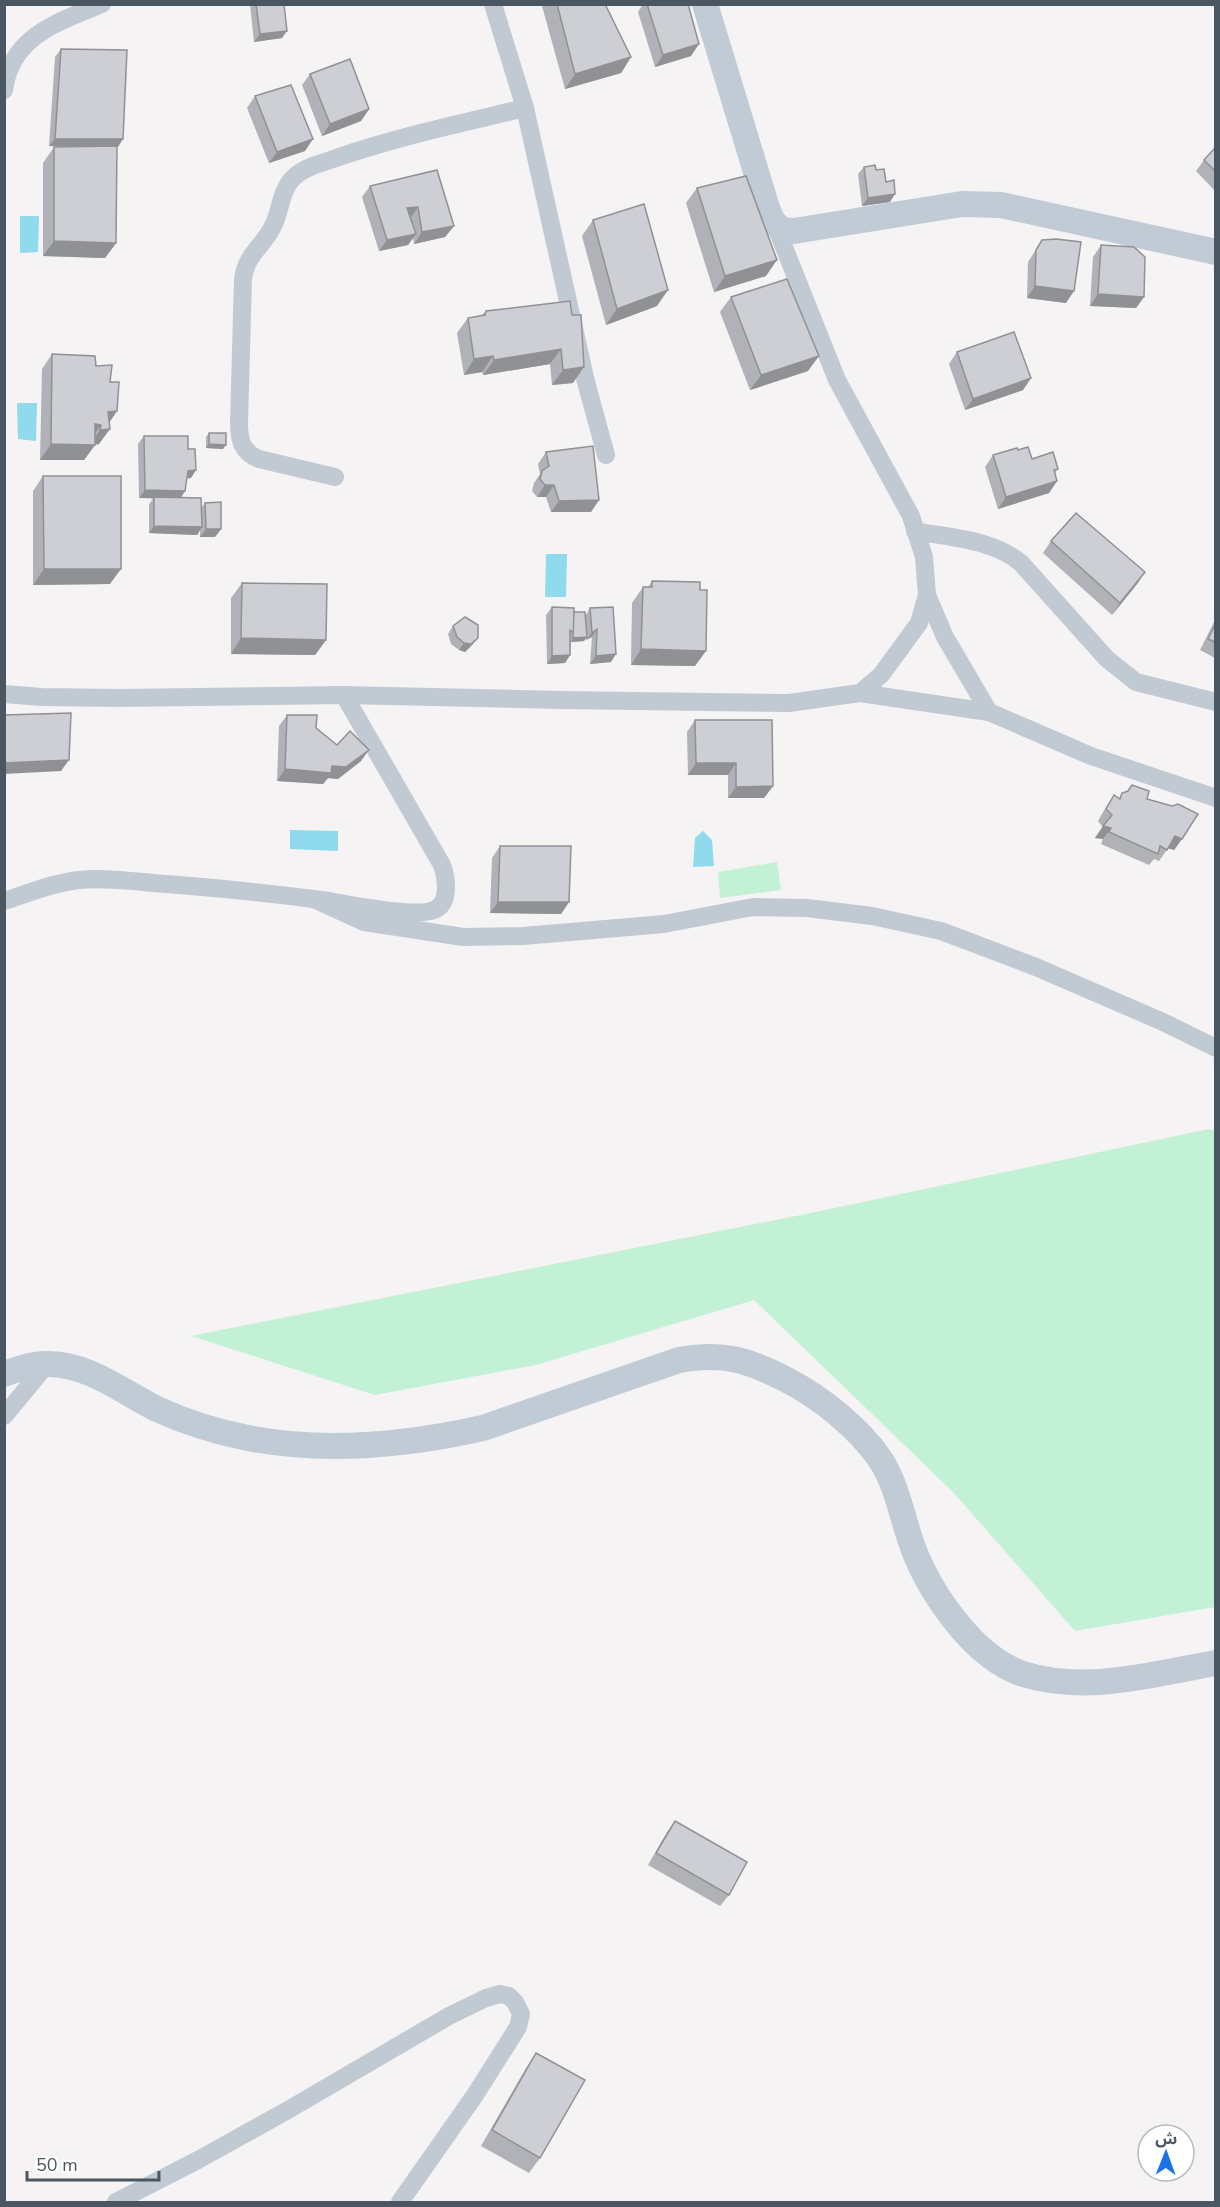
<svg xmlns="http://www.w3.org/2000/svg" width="1220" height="2207" viewBox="0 0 1220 2207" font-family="'Nunito Sans','Noto Sans Arabic',sans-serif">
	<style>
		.green { fill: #c3f1d5 }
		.water { fill: #90daee }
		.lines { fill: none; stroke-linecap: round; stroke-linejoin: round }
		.street { stroke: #c1cad2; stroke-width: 18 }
		.secondary { stroke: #c1cbd6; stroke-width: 26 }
		.wall { fill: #b0b2b7 }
		.shaded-wall { fill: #909195 }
		.building { fill: #cdcfd5; stroke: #909195; stroke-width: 1.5 }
	</style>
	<rect width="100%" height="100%" fill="#f5f3f3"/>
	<g class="green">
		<polygon points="777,862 781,890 720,898 718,872"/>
		<polygon points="1209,1129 1216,1131 1215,1607 1075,1631 953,1492 754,1300 536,1365 375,1395 191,1336 806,1214"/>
	</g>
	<g class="water">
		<polygon points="20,216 39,216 38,252 20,253"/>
		<polygon points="17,403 37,403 36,441 18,439"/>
		<polygon points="546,554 567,554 566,597 545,597"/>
		<polygon points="290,830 338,831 338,851 290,849"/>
		<polygon points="703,831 712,840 714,866 693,867 695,838"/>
	</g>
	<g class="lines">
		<g class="street">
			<polyline points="493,4 525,108 586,382 606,455"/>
			<path d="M 4,90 C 11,36 58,22 102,4"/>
			<path d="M 335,477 L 259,459 C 242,452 239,440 239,423 L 243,279 C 246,255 262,247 272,228 C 281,212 280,191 293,178 C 305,166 324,163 339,157 C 400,136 463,123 525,108"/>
			<path d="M 915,531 C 951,538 992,539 1021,563 L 1107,659 L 1136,682 L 1216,702"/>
			<polyline points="927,595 945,637 989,712"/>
			<polyline points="860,693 989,712 1091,756 1216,798"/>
			<polyline points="4,694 42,697 119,698 344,695 560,700 789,703 860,693 881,675 919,623 927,595 924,557 911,516 837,380 776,227"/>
			<polyline points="314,899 364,922 463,937 523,936 664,924 753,907 807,908 872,916 941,931 1036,967 1163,1022 1216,1048"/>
			<path d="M 4,901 C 29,893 53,883 79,880 C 108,877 138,882 166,884 C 220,888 275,894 329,901 C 352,905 414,918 434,910 C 450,904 447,878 442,865 L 344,695"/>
			<polyline points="4,1416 48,1363"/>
			<polyline points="116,2202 198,2160 288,2110 449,2016 486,1998 500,1994 509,1996 515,2002 521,2014 518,2027 475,2095 400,2202"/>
		</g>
		<g class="secondary">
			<path d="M 705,4 L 767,208 C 773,223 777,231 794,231 L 962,204 L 1001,205 L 1216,252"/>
			<path d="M 4,1374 C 18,1369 34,1363 49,1364 C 88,1364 123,1392 157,1409 C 185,1422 217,1432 248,1438 C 324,1453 407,1445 483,1428 L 679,1360 C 724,1352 748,1360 787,1380 C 820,1397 859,1428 880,1459 C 896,1483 901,1512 910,1539 C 926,1588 972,1657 1023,1674 C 1087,1694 1153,1674 1216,1663"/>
		</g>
	</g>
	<g class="wall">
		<polygon points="250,4 284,4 282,38 254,42"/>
		<polygon points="543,4 605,4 631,57 621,73 565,89 542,6"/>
		<polygon points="643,4 688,4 691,56 655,67 638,12"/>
		<polygon points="61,49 118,147 117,147 116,243 105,258 43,256 43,163 54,147 85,147 49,146 55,57"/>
		<polygon points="310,74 369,109 361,121 322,136 302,85"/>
		<polygon points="255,96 305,151 269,163 247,108"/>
		<polygon points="1215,148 1215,191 1196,171 1204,160"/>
		<polygon points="864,167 876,170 886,182 890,202 862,206 858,174"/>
		<polygon points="437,170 454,226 445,237 414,244 413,238 408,245 379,251 362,197 370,186"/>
		<polygon points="697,188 766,276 714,292 686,203"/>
		<polygon points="593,220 657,306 606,325 582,236"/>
		<polygon points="1042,240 1066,303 1027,298 1028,262"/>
		<polygon points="1101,245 1144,297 1136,308 1090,306 1093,257"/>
		<polygon points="731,297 808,371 750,390 720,312"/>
		<polygon points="570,301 573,383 552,385 550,364 483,375 482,372 464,375 457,333 468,318 482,315 486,311"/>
		<polygon points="957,352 1031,378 1023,390 965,410 949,364"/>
		<polygon points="52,354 96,366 110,382 117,411 109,423 99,444 95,445 84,460 40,460 42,369"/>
		<polygon points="209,433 223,449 206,448 206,437"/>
		<polygon points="144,436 188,449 191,478 187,478 185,491 180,498 201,508 205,503 221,529 215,537 200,537 200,530 197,535 149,533 149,505 153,498 139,498 138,444"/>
		<polygon points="1018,450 1032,459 1058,469 1055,473 1057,481 1049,493 998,509 985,467 993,455"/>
		<polygon points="546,452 599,500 591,512 551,512 546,497 537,497 532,491 534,483 540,474 538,464"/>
		<polygon points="43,476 110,584 33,585 33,491"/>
		<polygon points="1051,541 1145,572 1137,584 1112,615 1043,553"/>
		<polygon points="652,581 695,666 631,665 632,603 643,587 648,587"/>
		<polygon points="242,583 326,640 315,655 231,654 231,598"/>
		<polygon points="552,607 586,615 590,608 611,662 590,664 592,637 586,640 586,638 584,641 571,642 570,655 565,663 547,664 546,615"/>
		<polygon points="1215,620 1215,658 1200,650"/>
		<polygon points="453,626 478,638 472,645 465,652 459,650 451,644 448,634"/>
		<polygon points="287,715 316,728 337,745 361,761 338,779 328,778 323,784 277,781 279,726"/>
		<polygon points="695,720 773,786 764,798 728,798 728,775 688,775 687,732"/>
		<polygon points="1122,793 1147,799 1182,839 1174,850 1168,848 1159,861 1154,859 1149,865 1101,844 1103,839 1095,838 1103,827 1098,821 1106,807 1114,795 1119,798"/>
		<polygon points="500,846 569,902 561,914 490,913 492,858"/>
		<polygon points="675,1821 729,1895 720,1906 648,1865 667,1832"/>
		<polygon points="536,2053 540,2158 529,2173 481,2146 526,2068"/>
	</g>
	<g class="shaded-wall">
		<polygon points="287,31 282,38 254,42 260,34"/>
		<polygon points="699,44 691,56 655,67 663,55"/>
		<polygon points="631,57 621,73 565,89 575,74"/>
		<polygon points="369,109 361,121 322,136 330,124"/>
		<polygon points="55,139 123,139 118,147 49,146"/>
		<polygon points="313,139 305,151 269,163 277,152"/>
		<polygon points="895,194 890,202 862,206 868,198"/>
		<polygon points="418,207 410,219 407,208"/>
		<polygon points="454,226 445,237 414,244 422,232"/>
		<polygon points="416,234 408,245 379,251 387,240"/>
		<polygon points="54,241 116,243 105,258 43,256"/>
		<polygon points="777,260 766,276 714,292 725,276"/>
		<polygon points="1035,286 1074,291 1066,303 1027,298"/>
		<polygon points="668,290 657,306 606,325 617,309"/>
		<polygon points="1098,294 1144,297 1136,308 1090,306"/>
		<polygon points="561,349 550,364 483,375 494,360"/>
		<polygon points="493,356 482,372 464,375 474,359"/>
		<polygon points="819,356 808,371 750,390 761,375"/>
		<polygon points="584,367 573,383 552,385 563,370"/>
		<polygon points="1031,378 1023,390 965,410 973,399"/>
		<polygon points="117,411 106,427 101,425 90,440 95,424 108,412"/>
		<polygon points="110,429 99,444 90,445 95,445 84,460 40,460 51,444 90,445 100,430"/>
		<polygon points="209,444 226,445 223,449 206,448"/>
		<polygon points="196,470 191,478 183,479 188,471"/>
		<polygon points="1057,481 1049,493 998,509 1006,497"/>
		<polygon points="545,485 554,485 546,497 537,497"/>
		<polygon points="145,490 185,491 180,499 139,498"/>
		<polygon points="599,500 591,512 551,512 559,501"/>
		<polygon points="154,526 202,527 197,535 149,533"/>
		<polygon points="206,529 221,529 215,537 200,537"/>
		<polygon points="44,569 121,569 110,584 33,585"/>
		<polygon points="1145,572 1137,584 1112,615 1120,603"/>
		<polygon points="597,629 592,637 586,640 592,633"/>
		<polygon points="587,637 584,641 571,642 573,638"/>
		<polygon points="241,638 326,640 315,655 231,654"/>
		<polygon points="478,638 472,645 465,652 459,650 464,643"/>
		<polygon points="641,649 706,651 695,666 631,665"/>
		<polygon points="616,654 611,662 590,664 596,656"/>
		<polygon points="570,655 565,663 547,664 552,656"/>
		<polygon points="369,750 361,761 338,779 328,778 323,784 277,781 285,769 332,766"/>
		<polygon points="69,760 61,771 4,774 4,763"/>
		<polygon points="696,763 736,763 728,775 688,775"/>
		<polygon points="773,786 764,798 728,798 736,787"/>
		<polygon points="1103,826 1111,828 1103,839 1095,838"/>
		<polygon points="1175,836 1182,839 1174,850 1167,848"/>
		<polygon points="498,902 569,902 561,914 490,913"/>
	</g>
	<g class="building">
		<polygon points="256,4 284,4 287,31 260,34"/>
		<polygon points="557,4 605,4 631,57 575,74"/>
		<polygon points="647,4 688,4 699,44 663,55"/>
		<polygon points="61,49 127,50 123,139 55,139"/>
		<polygon points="350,59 369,109 330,124 310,74"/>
		<polygon points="291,85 313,139 277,152 255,96"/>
		<polygon points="117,146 116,243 54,241 54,147"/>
		<polygon points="1215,148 1215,171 1204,160"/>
		<polygon points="875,165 876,170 884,169 886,182 894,180 895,194 868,198 864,167"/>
		<polygon points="437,170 454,226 422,232 418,207 407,208 416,234 387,240 370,186"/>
		<polygon points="746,176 777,260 725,276 697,188"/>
		<polygon points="644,204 668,290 617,309 593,220"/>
		<polygon points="1056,239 1081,242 1074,291 1035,286 1036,250 1042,240"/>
		<polygon points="1101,245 1134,247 1145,257 1144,297 1098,294"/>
		<polygon points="787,279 819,356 761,375 731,297"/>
		<polygon points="570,301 572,315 581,315 584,367 563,370 561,349 494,360 493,356 474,359 468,318 485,315 486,311"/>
		<polygon points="1014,332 1031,378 973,399 957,352"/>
		<polygon points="52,354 95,356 96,366 112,365 110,382 119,382 117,411 108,412 110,429 100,430 101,425 95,424 95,445 51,444"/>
		<polygon points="209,433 226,433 226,445 209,444"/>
		<polygon points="144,436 188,436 188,449 195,449 196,470 188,471 185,491 145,490"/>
		<polygon points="593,446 599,500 559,501 554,485 545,485 540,479 542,471 549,466 546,452"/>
		<polygon points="1028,447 1032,459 1053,452 1058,469 1054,470 1057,481 1006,497 993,455 1017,448 1018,450"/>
		<polygon points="43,476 121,476 121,569 44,569"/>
		<polygon points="154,497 201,498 202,527 154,526"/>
		<polygon points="221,502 221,529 206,529 205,503"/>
		<polygon points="1076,513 1145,572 1120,603 1051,541"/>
		<polygon points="652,581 700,582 700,590 707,590 706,651 641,649 643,587 652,587"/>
		<polygon points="242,583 327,584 326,640 241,638"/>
		<polygon points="552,607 574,608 574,633 570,630 570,655 552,656"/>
		<polygon points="613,607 616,654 596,656 597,629 592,633 590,608"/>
		<polygon points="574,612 585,612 587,637 573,638"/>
		<polygon points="465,617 478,625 478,638 471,644 464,643 457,637 453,626"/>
		<polygon points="1215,625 1215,642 1208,639"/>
		<polygon points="71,713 69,760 4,763 4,715"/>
		<polygon points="287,715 317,715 316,728 337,745 350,731 369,750 346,767 332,766 331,773 285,769"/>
		<polygon points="695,720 772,720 773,786 736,787 736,763 696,763"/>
		<polygon points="1132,785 1149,791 1147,799 1172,806 1178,804 1198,814 1182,839 1175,836 1167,850 1160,846 1158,854 1109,832 1111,828 1103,826 1112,815 1106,809 1114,795 1120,799 1122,793 1128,791"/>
		<polygon points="500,846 571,846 569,902 498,902"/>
		<polygon points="675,1821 747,1862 729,1895 656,1853"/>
		<polygon points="536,2053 585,2080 540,2158 492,2130"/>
	</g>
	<rect width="1220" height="2207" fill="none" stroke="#4a5661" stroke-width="12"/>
	<g transform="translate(1166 2153) rotate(1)"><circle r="28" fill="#ffffff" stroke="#b7bbc0" stroke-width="1.5"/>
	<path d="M0-4.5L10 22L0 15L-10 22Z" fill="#1a73e8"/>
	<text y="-9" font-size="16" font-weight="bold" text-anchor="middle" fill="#4a5661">ش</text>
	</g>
	<path d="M27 2171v9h132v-9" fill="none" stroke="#4a5661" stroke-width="3"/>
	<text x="36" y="2171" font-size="18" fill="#4a5661" stroke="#ffffff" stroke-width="4.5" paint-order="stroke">50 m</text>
</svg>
